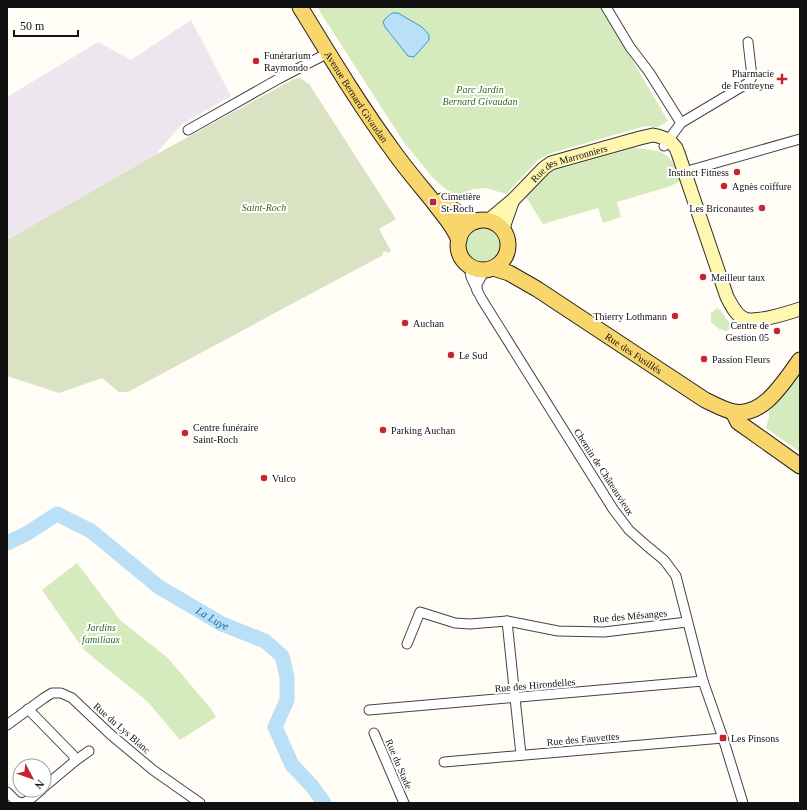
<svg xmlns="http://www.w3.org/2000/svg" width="807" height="810" viewBox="0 0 807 810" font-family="'Times New Roman',serif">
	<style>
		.industrial { fill: #eee6ef }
		.green { fill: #d5ebbd }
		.cemetery { fill: #d9e3c4 }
		.water { fill: #b9e0f7; stroke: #3f96cf }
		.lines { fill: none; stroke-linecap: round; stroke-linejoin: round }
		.river { stroke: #b9e0f7; stroke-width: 15 }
		.street-casing { stroke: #444; stroke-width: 11 }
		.secondary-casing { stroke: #333; stroke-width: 15 }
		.primary-casing { stroke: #222; stroke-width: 17 }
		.street { stroke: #fff; stroke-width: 9 }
		.secondary { stroke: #fff6b0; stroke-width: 13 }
		.primary { stroke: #f9d66b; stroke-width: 15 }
		.poi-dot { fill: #c4262e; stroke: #fff; stroke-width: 1.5 }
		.labels { text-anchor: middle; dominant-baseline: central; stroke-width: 4; stroke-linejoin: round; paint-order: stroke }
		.poi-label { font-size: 10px; fill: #111; stroke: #fff; text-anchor: start }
		.park-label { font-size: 10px; font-style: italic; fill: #2f6b1f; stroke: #fff }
		.street-label { font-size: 10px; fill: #111; stroke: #fff }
		.water-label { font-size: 11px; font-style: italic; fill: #1768a6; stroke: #fff }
	</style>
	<rect width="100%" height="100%" fill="#fffdf5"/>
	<polygon class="industrial" points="191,20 231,96 182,124 155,155 7,240 7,97 98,42 131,60"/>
	<g class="green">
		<polygon points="317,7 601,7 668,121 658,127 645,126 548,154 538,160 506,194 486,188 473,189 455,197 433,178 403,141"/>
		<path d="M 634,148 C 665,151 670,151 681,181 L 668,187 L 617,202 L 621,217 L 603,223 L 598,208 L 543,224 L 526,197 L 552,171 Z"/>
		<circle cx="483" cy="245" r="18"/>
		<polygon points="717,308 722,312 730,324 729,330 726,331 719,329 711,322 711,313"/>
		<polygon points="800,369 800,440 798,445 800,447 800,452 766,428 769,417 769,411 790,381"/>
		<polygon points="77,563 120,620 168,658 211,709 216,717 180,740 147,701 84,650 42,590"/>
	</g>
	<polygon class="cemetery" points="300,78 309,84 396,219 379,229 391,251 387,253 386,251 382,253 383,255 128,392 119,392 102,378 59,393 7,376 7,240 155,155 294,79"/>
	<polygon class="water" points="392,13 398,13 422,27 429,35 429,40 414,57 408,56 385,27 383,22 385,19"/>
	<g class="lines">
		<path class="river" id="s1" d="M 7,543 L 26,534 L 57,514 L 91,531 L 159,587 L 222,624 L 265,641 L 282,656 L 287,677 L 287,700 L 275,727 L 292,765 L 312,786 L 324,803"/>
		<defs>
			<g id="street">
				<polyline points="606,7 630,47 649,72 681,123"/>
				<polyline points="188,130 280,78 328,53"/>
				<polyline points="664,146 681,123 748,83 752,77 748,42"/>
				<polyline points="684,172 800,139"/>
				<polyline points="469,266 471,277 481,298 613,509 629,530 647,546 664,560 676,576 703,681 723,738 743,803"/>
				<polyline points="477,291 477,284 485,270"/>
				<polyline points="507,621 521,755"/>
				<polyline points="407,644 420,612 455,623 470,624 507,621 558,631 604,632 687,622"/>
				<polyline points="28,709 73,755 75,761 44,787"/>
				<polyline points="369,710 703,681"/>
				<polyline points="7,725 44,698 52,693 61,693 72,698 110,734 153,770 200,803"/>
				<polyline points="374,733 404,803"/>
				<polyline points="75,761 89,751"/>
				<polyline points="444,762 723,738"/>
				<polyline points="7,792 16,801 22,803"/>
				<polyline points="23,803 29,800 41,790"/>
			</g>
			<g id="secondary">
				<path id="s2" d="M 488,221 L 513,200 L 544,168 L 551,163 L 640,138 L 653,135 L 658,136 L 669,140 L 676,148 L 678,153 L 727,297 C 731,304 736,316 745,319 C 756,323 788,313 800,309"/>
				<polyline points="503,230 505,222 512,202"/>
			</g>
			<g id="primary">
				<path id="s3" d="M 300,7 C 330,56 360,106 394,152 C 406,169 419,184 432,200 C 442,214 453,224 459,240"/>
				<polyline points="442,201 464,218 477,221"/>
				<circle cx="483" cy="245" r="25"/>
				<path id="s4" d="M 493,268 L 509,273 L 537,289 L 705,400 C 714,404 724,410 734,412 C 764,417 784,381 800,360"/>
				<polyline points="733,412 738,422 800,466"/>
			</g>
		</defs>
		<use href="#street" class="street-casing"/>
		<use href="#secondary" class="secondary-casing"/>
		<use href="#primary" class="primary-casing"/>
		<use href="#street" class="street"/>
		<use href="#secondary" class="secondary"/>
		<use href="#primary" class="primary"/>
	</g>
	<g class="poi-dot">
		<circle cx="256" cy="61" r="4"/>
		<path d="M780 73h4v4h4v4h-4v4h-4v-4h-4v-4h4z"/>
		<circle cx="737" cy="172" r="4"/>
		<circle cx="724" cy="186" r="4"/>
		<rect x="429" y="198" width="8" height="8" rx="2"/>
		<circle cx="762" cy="208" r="4"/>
		<circle cx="703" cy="277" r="4"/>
		<circle cx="675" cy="316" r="4"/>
		<circle cx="405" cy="323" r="4"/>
		<circle cx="777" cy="331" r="4"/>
		<circle cx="451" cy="355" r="4"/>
		<circle cx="704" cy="359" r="4"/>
		<circle cx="383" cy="430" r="4"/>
		<circle cx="185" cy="433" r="4"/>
		<circle cx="264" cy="478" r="4"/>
		<rect x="719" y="734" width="8" height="8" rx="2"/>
	</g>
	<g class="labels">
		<g class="poi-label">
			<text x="264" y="55">Funérarium<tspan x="264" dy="12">Raymondo</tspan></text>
			<text x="774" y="73" text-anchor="end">Pharmacie<tspan x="774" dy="12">de Fontreyne</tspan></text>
			<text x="729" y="172" text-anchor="end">Instinct Fitness</text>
			<text x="732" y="186">Agnès coiffure</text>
			<text x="441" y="196">Cimetière<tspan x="441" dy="12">St-Roch</tspan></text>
			<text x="754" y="208" text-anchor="end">Les Briconautes</text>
			<text x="711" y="277">Meilleur taux</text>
			<text x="667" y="316" text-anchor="end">Thierry Lothmann</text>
			<text x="413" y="323">Auchan</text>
			<text x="769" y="325" text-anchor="end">Centre de<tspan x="769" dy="12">Gestion 05</tspan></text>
			<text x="459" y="355">Le Sud</text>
			<text x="712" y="359">Passion Fleurs</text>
			<text x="193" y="427">Centre funéraire<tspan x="193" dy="12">Saint-Roch</tspan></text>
			<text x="391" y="430">Parking Auchan</text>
			<text x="272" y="478">Vulco</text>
			<text x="731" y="738">Les Pinsons</text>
		</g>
		<g class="park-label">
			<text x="480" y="89">Parc Jardin<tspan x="480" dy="12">Bernard Givaudan</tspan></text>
			<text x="264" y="207">Saint-Roch</text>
			<text x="101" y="627">Jardins<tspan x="101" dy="12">familiaux</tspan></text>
		</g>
		<g class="street-label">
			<text stroke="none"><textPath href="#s3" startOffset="106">Avenue Bernard Givaudan</textPath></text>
			<text stroke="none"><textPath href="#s2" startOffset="102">Rue des Marronniers</textPath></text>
			<text stroke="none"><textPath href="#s4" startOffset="165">Rue des Fusillés</textPath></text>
			<text transform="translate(604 472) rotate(57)">Chemin de Châteauvieux</text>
			<text transform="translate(630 616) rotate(-5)">Rue des Mésanges</text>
			<text transform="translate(535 685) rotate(-5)">Rue des Hirondelles</text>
			<text transform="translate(122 728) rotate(41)">Rue du Lys Blanc</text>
			<text transform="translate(583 739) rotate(-5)">Rue des Fauvettes</text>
			<text transform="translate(399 764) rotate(67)">Rue du Stade</text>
		</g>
		<g class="water-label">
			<text stroke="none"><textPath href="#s1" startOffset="246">La Luye</textPath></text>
		</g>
	</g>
	<rect width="807" height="810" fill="none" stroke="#111111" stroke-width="16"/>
	<g transform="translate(32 778) rotate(131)"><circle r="19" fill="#ffffff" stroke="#a0a0a0"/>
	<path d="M0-3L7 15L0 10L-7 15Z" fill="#c4262e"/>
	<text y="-6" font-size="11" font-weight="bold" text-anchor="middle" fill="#111111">N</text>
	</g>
	<path d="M14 30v6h64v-6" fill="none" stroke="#111111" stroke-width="2"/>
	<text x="20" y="30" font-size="12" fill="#111111" stroke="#ffffff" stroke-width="3" paint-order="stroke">50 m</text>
</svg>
